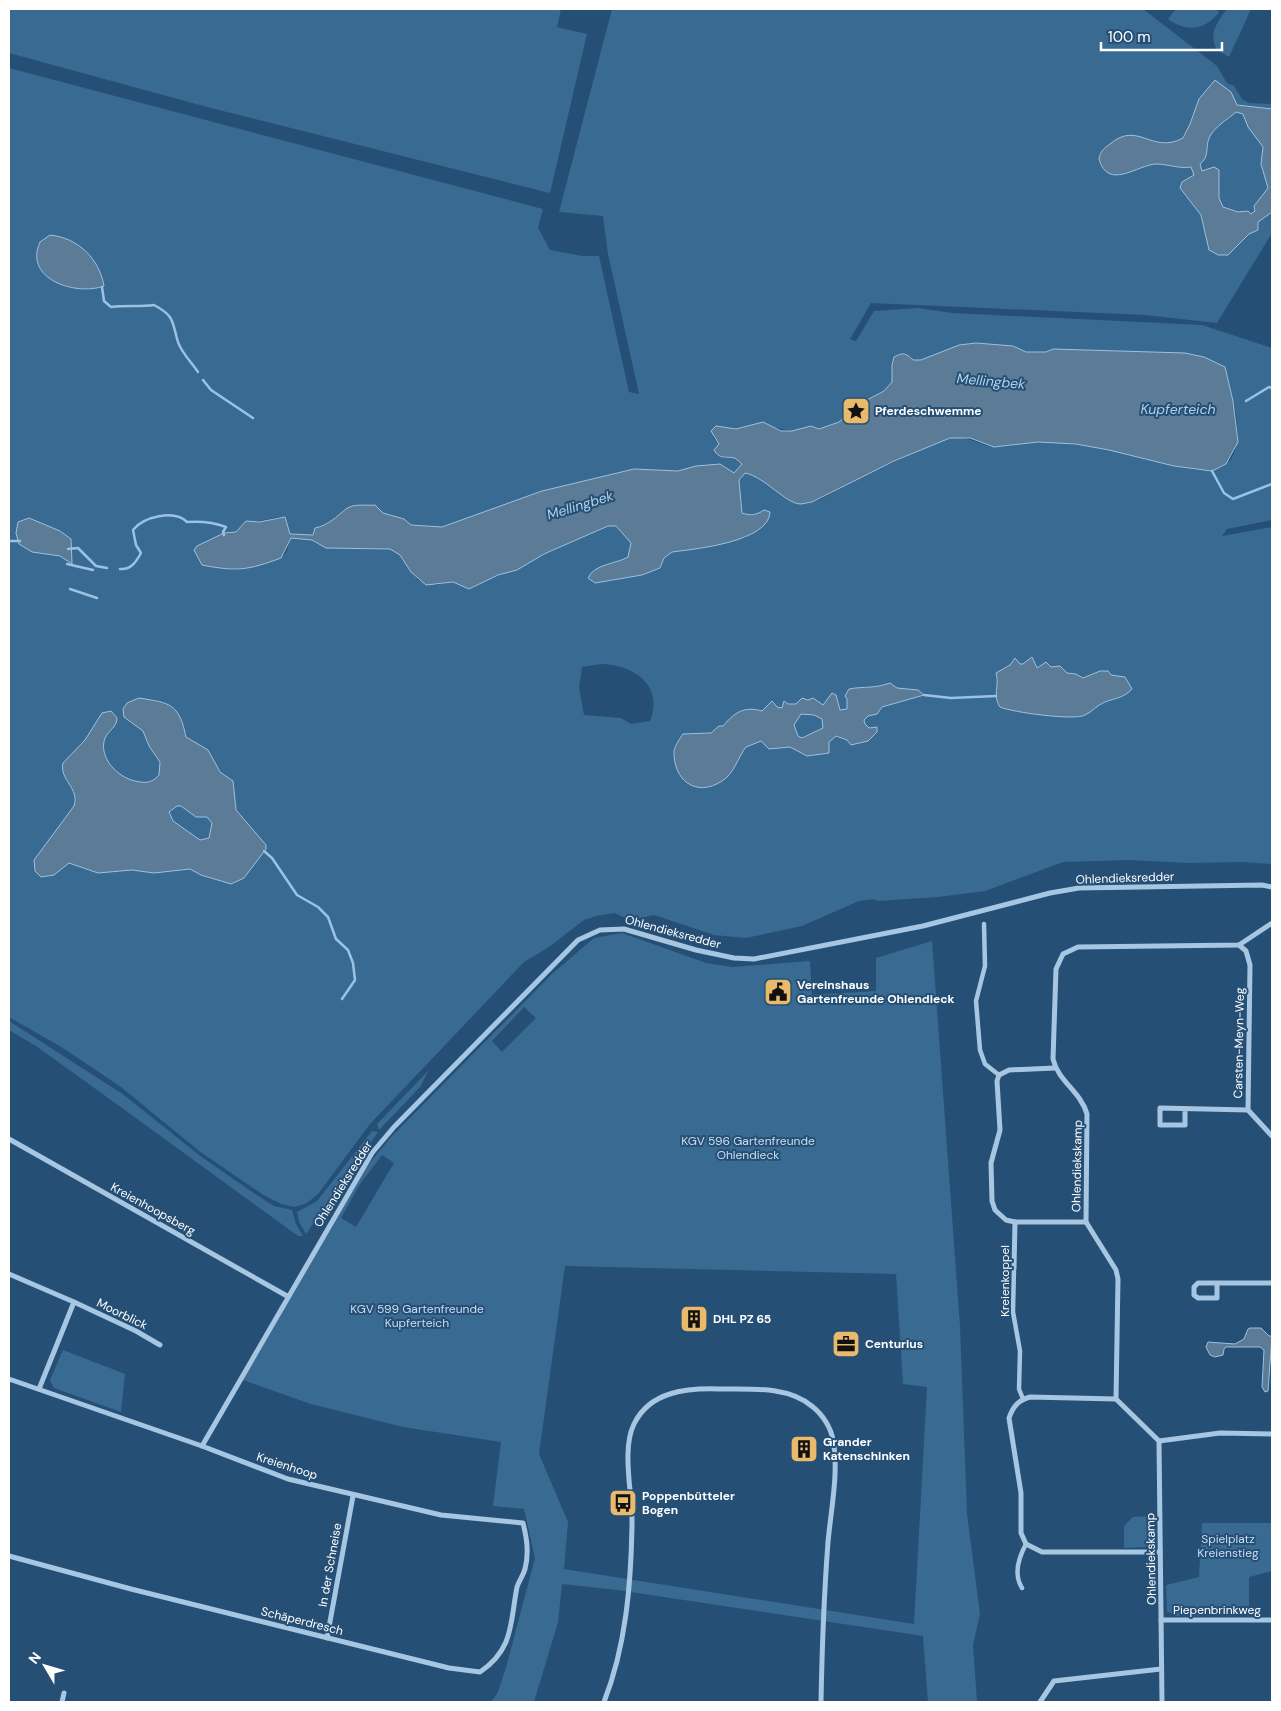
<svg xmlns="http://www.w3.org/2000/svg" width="1281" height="1711" viewBox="0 0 1281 1711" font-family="'DM Sans',sans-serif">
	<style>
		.green { fill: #396a92; fill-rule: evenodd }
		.water { fill: #5c7b96; stroke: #9bc2e2; fill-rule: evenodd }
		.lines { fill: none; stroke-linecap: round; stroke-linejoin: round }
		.stream { stroke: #9bc2e2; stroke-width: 2.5 }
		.pedestrian { stroke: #a6c6e2; stroke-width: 4.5 }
		.minor { stroke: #a6c6e2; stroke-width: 5 }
		.labels { text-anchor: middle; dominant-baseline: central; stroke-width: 4; stroke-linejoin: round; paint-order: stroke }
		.poi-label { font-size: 12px; font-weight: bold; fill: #fff; stroke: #264f75; text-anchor: start }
		.street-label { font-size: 12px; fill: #fff; stroke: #264f75 }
		.park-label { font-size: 12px; fill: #c8dff2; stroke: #264f75 }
		.water-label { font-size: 14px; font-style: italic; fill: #b1d0ea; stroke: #264f75 }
	</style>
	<rect width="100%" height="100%" fill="#264f75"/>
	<g class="green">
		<polygon points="9,9 561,9 557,27 587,34 550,193 207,107 9,53"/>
		<path d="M 612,9 L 1143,9 L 1217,66 L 1227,83 L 1234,86 L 1242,99 L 1249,103 L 1272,104 L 1272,233 L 1217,323 L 1145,315 L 871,303 L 850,339 L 856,341 L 874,311 L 918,308 L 952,313 L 1202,325 L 1272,348 L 1272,520 L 1227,529 L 1222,536 L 1272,527 L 1272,864 L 1241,862 L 1188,863 L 1129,860 L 1063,862 L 985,891 L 938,897 L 877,901 L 874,899 L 859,901 L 802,926 L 746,938 L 714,935 L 654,915 L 631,920 L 614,913 L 596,916 L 584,920 L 549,947 L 524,962 L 370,1124 L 318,1194 L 307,1203 L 295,1207 L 281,1204 L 262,1194 L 199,1151 L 121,1087 L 63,1048 L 9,1017 L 9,68 L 543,209 L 538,228 L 550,250 L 582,256 L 599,256 L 629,392 L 639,394 L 608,254 L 603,216 L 559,212 ZM 976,343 L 1013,346 L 1026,352 L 1046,352 L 1053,349 L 1185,353 L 1204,357 L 1225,368 C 1231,392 1250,447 1225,465 C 1203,480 1134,454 1107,449 C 1084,445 1059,441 1035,442 C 1022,443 1007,448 994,447 C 979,445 966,435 950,438 C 942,439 933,445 925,448 C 897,460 870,473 843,487 C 834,491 822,500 812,502 C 785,507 769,478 745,473 L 739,480 L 742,513 L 748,515 L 759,514 L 746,538 L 672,552 L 664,558 L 660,568 L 642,575 L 596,583 L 592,582 L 599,568 L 628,557 L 631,543 L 616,526 L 608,526 L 544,554 L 517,570 L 498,575 L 469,589 L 453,582 L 436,585 L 418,580 L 400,555 L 390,549 L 353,548 L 316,543 L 312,540 L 291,538 L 286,553 L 281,557 L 237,570 L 202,565 L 197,546 L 224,533 L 236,532 L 246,521 C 261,523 273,516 285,517 L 289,534 L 313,535 L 315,528 C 329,525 336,517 346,509 C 354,503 366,506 375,505 L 383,513 L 404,519 L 411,525 L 442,527 L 542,491 L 634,469 L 678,471 L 696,466 L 720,464 L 734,473 L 742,464 L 735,458 L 722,458 L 719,444 L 713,437 L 716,426 L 736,429 L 754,424 L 792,431 L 811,426 L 819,429 L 839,422 L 865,401 L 884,391 L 892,382 L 892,365 L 894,357 C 903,352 906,353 913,360 L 921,360 L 959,345 ZM 60,531 L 70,539 L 72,563 L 60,556 L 32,552 ZM 601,664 C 634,665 664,685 650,721 L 631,724 L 621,718 L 584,715 L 579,688 L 582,667 Z"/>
		<path d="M 1176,9 L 1216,9 L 1219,12 C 1206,30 1187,33 1168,19 Z"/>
		<path d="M 1227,9 L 1251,9 L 1229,57 L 1217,50 C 1208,34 1217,22 1227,9 Z"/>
		<path d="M 622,933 L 706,963 L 732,967 L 810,961 L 812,995 L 876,991 L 876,958 L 932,941 L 960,1326 L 967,1514 L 980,1614 L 973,1645 L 977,1702 L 928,1702 L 923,1636 L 617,1590 L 562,1584 L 558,1622 L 534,1702 L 491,1702 L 498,1692 L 507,1664 L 535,1558 L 524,1509 L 493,1506 L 501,1442 L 403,1427 L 311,1404 L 243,1380 L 367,1166 L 392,1136 L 553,973 L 594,938 ZM 524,1007 L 536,1018 L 502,1052 L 492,1041 ZM 382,1155 L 394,1163 L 356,1227 L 341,1218 L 360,1184 ZM 565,1266 L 896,1274 L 903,1384 L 927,1387 L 914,1624 L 564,1569 L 568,1522 L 539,1454 Z"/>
		<polygon points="9,1021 124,1095 199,1155 255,1194 274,1206 292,1210 296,1224 303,1236 298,1236 129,1113 36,1046 9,1030"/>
		<polygon points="429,1070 420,1087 379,1130 377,1124"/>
		<polygon points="372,1131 378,1132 306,1234 299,1222 297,1212 317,1201"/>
		<polygon points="63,1350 125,1374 121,1412 54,1388 50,1380"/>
		<polygon points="1155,1516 1155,1537 1146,1547 1124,1548 1124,1526 1133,1517"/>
		<polygon points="1202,1523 1272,1523 1272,1571 1249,1577 1249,1615 1175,1616 1167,1611 1166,1585 1199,1577"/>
	</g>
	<g class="water">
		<path d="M 1215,80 L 1231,92 L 1237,105 L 1272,109 L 1272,212 L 1258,222 L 1258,230 L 1249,234 L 1228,255 L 1218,255 L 1209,250 L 1201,215 L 1180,188 L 1182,182 L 1194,175 L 1191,167 C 1179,169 1168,164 1156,164 C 1137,165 1108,191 1099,159 C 1100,152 1104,148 1110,144 C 1138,120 1152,155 1183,138 L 1190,124 L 1199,99 ZM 1236,112 L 1243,114 L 1248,127 L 1263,147 L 1261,164 L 1268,188 L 1254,206 L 1255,211 L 1251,214 L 1248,211 L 1238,212 L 1223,207 L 1219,198 L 1219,170 L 1214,167 L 1202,171 L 1200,164 C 1210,156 1205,149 1209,138 C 1214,127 1227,120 1236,112 Z"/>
		<path d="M 50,235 C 78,238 99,258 104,286 C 77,296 23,280 40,242 Z"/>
		<path d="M 976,343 L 1013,346 L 1026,352 L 1046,352 L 1053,349 L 1185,353 L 1204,357 L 1225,367 L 1233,401 L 1238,442 L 1226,464 L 1212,471 L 1174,466 L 1109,450 L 1076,444 L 1038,442 L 994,447 L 970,438 L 950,438 L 894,461 L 812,502 C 809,502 804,504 800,504 C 785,503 765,477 745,473 L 739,480 L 742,513 C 750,516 757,515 764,510 L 770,512 C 769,542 695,549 672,552 L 664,558 L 660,568 L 642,575 L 595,583 L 588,578 C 594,564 616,564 628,557 L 631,543 L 616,526 L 608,526 L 544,554 L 517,570 L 498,575 L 469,589 L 453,582 L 426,585 L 411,572 L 400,555 L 390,549 L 326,548 L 312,540 L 291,538 L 281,558 C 248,570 238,572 202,565 L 194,550 L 197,546 L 224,533 L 236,532 L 246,521 L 259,522 L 285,517 L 290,534 L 313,535 L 315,528 C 329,525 336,517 346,509 C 354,503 366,506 375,505 L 383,513 L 404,519 L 411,525 L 442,527 L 542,491 L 634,469 L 678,471 L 696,466 L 720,464 L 734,473 L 742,464 L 735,458 C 725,456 720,460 714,450 L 719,444 L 711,431 L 716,426 L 736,429 L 763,422 L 781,431 L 792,431 L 811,426 L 819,429 L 839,422 L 865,401 L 884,391 L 892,382 L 892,365 L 894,357 C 903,352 906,353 913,360 L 921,360 L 959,345 Z"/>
		<polygon points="29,518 60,531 71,539 72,564 60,556 32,552 19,544 16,533 18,522"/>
		<path d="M 1032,657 L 1037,668 L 1046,662 L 1051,667 L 1060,666 L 1067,673 L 1076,674 L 1083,678 L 1100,671 L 1108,671 L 1111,675 L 1125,677 L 1132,689 C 1124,698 1115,698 1105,702 C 1097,705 1092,712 1085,715 C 1074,721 1011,712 1000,707 C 992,696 1000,685 996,673 L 1010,665 L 1015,658 L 1020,664 L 1023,664 Z"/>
		<path d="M 890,683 L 897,688 L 918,690 L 924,695 L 882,707 L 877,714 L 868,716 L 864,720 L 865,724 L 869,728 L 877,727 L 877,732 L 868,741 L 851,745 L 847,740 L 836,736 L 829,742 L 829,753 L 807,756 L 790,747 L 769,749 L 761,741 L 746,747 C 738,757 734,774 722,781 C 696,798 673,780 674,751 C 675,746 680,738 683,734 L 711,733 L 719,726 L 723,726 C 735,712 744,706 762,711 L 772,701 L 777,707 L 782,708 L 784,701 L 788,704 L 796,704 L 802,698 L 808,700 L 813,698 L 823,705 L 832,693 L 836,695 L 840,710 L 847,709 L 847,699 L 845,696 L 849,689 C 865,686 873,689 890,683 ZM 801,714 L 814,715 L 822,719 L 823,728 L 802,738 L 798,736 L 794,725 Z"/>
		<path d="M 139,698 C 170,703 179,703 186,737 L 208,750 L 220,772 L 233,781 L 236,810 L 266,845 L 266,849 L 244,878 L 231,884 L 201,875 L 190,869 L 154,873 L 132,870 L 98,873 L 69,863 L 54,875 L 41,877 L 35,871 L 34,860 L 74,806 C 80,788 59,780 63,763 L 85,740 L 102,713 L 111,711 L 117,718 C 117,727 109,730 105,738 C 98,757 117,777 135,781 C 145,783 151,784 159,775 L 160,762 L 149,746 L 143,731 L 124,717 L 123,709 L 127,703 ZM 177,806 L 181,806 L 196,817 L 207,817 L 212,823 L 209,838 L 200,840 L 173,821 L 169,812 Z"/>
		<polygon points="1250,1328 1261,1328 1269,1336 1272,1336 1268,1391 1265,1392 1262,1387 1264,1350 1260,1347 1226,1347 1224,1349 1223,1355 1215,1357 1210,1355 1206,1347 1208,1342 1235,1344 1244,1339 1248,1329"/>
	</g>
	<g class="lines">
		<g class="stream">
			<path d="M 102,287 L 104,301 L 111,307 C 126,305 140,307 154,305 C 175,316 172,322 178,342 C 181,352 192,363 198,372"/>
			<polyline points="203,380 211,390 253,418"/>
			<polyline points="1246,401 1269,387 1272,388"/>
			<polyline points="1212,471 1224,493 1233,499 1272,484"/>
			<polyline points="9,541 20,541"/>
			<polyline points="68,549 78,548 96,566 107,568"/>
			<polyline points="67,564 93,570"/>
			<path d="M 120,569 C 131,570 136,562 141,553 L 136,545 L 133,530 C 143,517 174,509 187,522 C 201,521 213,522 226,527 L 223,532 L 224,535"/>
			<polyline points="70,589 97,598"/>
			<polyline points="924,695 951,698 996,696"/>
			<polyline points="264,851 272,858 297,895 318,907 328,917 336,939 348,950 353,963 355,980 342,999"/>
		</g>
		<g class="pedestrian">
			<polyline points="984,924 985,966 976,1001 980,1050 985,1064 999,1075"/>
			<polyline points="1014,1268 1013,1312 1020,1351 1019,1389 1023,1399"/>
			<path d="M 1022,1588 C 1013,1574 1019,1557 1026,1544"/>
		</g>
		<g class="minor">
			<polyline points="1239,945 1246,951 1250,965 1248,1110 1272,1136"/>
			<polyline points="1055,1068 1009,1070 999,1075 997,1081 1000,1130 991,1163 992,1201 995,1210 1006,1220 1015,1222 1086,1222"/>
			<polyline points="1185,1109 1185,1125 1160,1125 1160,1108 1248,1110"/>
			<polyline points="9,1139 287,1296"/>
			<polyline points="1014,1268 1015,1222"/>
			<polyline points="9,1274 74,1302 39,1389"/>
			<polyline points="1217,1283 1217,1298 1198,1298 1194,1295 1194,1287 1198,1283 1272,1283"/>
			<polyline points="74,1302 136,1331 160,1345"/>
			<path d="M 9,1379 L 202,1446 L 288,1479 L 441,1515 L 523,1523 C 527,1539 529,1553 525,1569 C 523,1576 519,1581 517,1587 C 510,1623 514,1649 480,1672 L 449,1668 L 131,1589 L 9,1556"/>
			<path d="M 1116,1399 L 1030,1397 C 1018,1400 1013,1407 1009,1418 L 1021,1493 L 1021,1533 L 1026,1544 L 1042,1552 L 1160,1552"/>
			<polyline points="1159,1441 1220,1433 1272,1434"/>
			<polyline points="202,1446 372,1153 394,1127 578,940 600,930 624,929 696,950 734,958 754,959 923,926 1050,893 1079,888 1262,885 1272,887"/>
			<polyline points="1161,1620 1272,1620"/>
			<polyline points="327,1638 353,1496"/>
			<polyline points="62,1702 64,1693"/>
			<path d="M 604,1702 C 626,1646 631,1584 632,1525 C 633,1496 621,1450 634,1424 C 650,1391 687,1388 719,1389 C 750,1389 789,1386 813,1407 C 823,1415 831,1428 833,1440 C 839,1472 831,1509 828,1542 C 824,1595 822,1649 821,1702"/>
			<polyline points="1040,1702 1054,1681 1161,1669"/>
			<path d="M 1162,1702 L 1159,1441 L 1116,1399 L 1118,1279 L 1116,1270 L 1086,1222 L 1087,1114 C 1081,1092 1058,1081 1053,1059 L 1056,969 L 1063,954 L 1078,947 L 1239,945 L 1272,923"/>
		</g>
	</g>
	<defs>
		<symbol id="sight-square" viewBox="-11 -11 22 22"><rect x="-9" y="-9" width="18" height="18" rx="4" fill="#eaba6c" stroke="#264f75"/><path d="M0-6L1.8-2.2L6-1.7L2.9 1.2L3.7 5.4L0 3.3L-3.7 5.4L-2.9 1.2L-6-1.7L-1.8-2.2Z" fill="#111"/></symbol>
		<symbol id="civic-square" viewBox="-11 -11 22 22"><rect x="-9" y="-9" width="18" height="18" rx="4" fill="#eaba6c" stroke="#264f75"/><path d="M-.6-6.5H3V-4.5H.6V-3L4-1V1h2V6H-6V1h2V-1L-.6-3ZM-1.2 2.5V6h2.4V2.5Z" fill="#111"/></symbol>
		<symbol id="building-square" viewBox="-11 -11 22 22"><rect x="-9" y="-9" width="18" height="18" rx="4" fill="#eaba6c" stroke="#264f75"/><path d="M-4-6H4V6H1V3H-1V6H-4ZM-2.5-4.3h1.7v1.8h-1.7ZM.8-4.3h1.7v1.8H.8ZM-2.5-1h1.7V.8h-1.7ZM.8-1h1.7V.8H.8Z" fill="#111"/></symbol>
		<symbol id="office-square" viewBox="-11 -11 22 22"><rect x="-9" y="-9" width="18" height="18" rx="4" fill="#eaba6c" stroke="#264f75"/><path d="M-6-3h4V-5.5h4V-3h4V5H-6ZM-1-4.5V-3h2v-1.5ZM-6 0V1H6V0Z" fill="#111"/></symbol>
		<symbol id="bus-square" viewBox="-11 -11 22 22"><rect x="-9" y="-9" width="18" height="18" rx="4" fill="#eaba6c" stroke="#264f75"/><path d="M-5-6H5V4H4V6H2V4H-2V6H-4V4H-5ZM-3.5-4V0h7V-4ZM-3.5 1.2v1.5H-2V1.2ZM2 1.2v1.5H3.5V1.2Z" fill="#111"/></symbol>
	</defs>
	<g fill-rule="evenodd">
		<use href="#sight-square" x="840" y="395" width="32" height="32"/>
		<use href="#civic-square" x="762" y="976" width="32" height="32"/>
		<use href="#building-square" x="678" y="1303" width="32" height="32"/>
		<use href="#office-square" x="830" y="1328" width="32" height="32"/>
		<use href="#building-square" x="788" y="1433" width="32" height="32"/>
		<use href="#bus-square" x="607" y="1487" width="32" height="32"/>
	</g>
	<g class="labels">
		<g class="poi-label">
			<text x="875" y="411">Pferdeschwemme</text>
			<text x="797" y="985">Vereinshaus<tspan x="797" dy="14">Gartenfreunde Ohlendieck</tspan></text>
			<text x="713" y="1319">DHL PZ 65</text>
			<text x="865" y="1344">Centurius</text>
			<text x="823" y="1442">Grander<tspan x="823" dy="14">Katenschinken</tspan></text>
			<text x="642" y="1496">Poppenbütteler<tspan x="642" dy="14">Bogen</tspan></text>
		</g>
		<g class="street-label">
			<text transform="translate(1125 878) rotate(-2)">Ohlendieksredder</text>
			<text transform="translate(673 932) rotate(15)">Ohlendieksredder</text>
			<text transform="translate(1239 1043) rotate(-89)">Carsten-Meyn-Weg</text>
			<text transform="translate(1077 1166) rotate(-89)">Ohlendiekskamp</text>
			<text transform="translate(343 1184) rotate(-58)">Ohlendieksredder</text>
			<text transform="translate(153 1209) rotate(29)">Kreienhoopsberg</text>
			<text transform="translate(1005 1281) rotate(-90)">Kreienkoppel</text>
			<text transform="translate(122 1314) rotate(26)">Moorblick</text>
			<text transform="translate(287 1466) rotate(18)">Kreienhoop</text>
			<text transform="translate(1151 1559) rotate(-91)">Ohlendiekskamp</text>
			<text transform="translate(330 1565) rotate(-80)">In der Schneise</text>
			<text x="1217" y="1610">Piepenbrinkweg</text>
			<text transform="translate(302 1621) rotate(14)">Schäperdresch</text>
		</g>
		<g class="park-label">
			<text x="748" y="1141">KGV 596 Gartenfreunde<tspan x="748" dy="14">Ohlendieck</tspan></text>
			<text x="417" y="1309">KGV 599 Gartenfreunde<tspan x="417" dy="14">Kupferteich</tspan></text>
			<text x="1228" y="1539">Spielplatz<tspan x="1228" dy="14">Kreienstieg</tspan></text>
		</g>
		<g class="water-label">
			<text transform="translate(991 381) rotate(5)">Mellingbek</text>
			<text x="1178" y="409">Kupferteich</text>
			<text transform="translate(580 505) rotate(-17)">Mellingbek</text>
		</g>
	</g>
	<rect width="1281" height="1711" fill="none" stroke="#ffffff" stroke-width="20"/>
	<g transform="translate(45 1666) rotate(308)" stroke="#264f75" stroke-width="4" paint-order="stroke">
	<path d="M0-4L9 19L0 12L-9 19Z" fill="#ffffff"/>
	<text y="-8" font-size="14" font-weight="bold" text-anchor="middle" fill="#ffffff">N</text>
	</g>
	<path d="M1101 42v8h121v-8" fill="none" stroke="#ffffff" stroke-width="2.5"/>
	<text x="1108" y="42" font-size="15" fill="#ffffff" stroke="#264f75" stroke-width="4" paint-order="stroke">100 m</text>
</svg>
